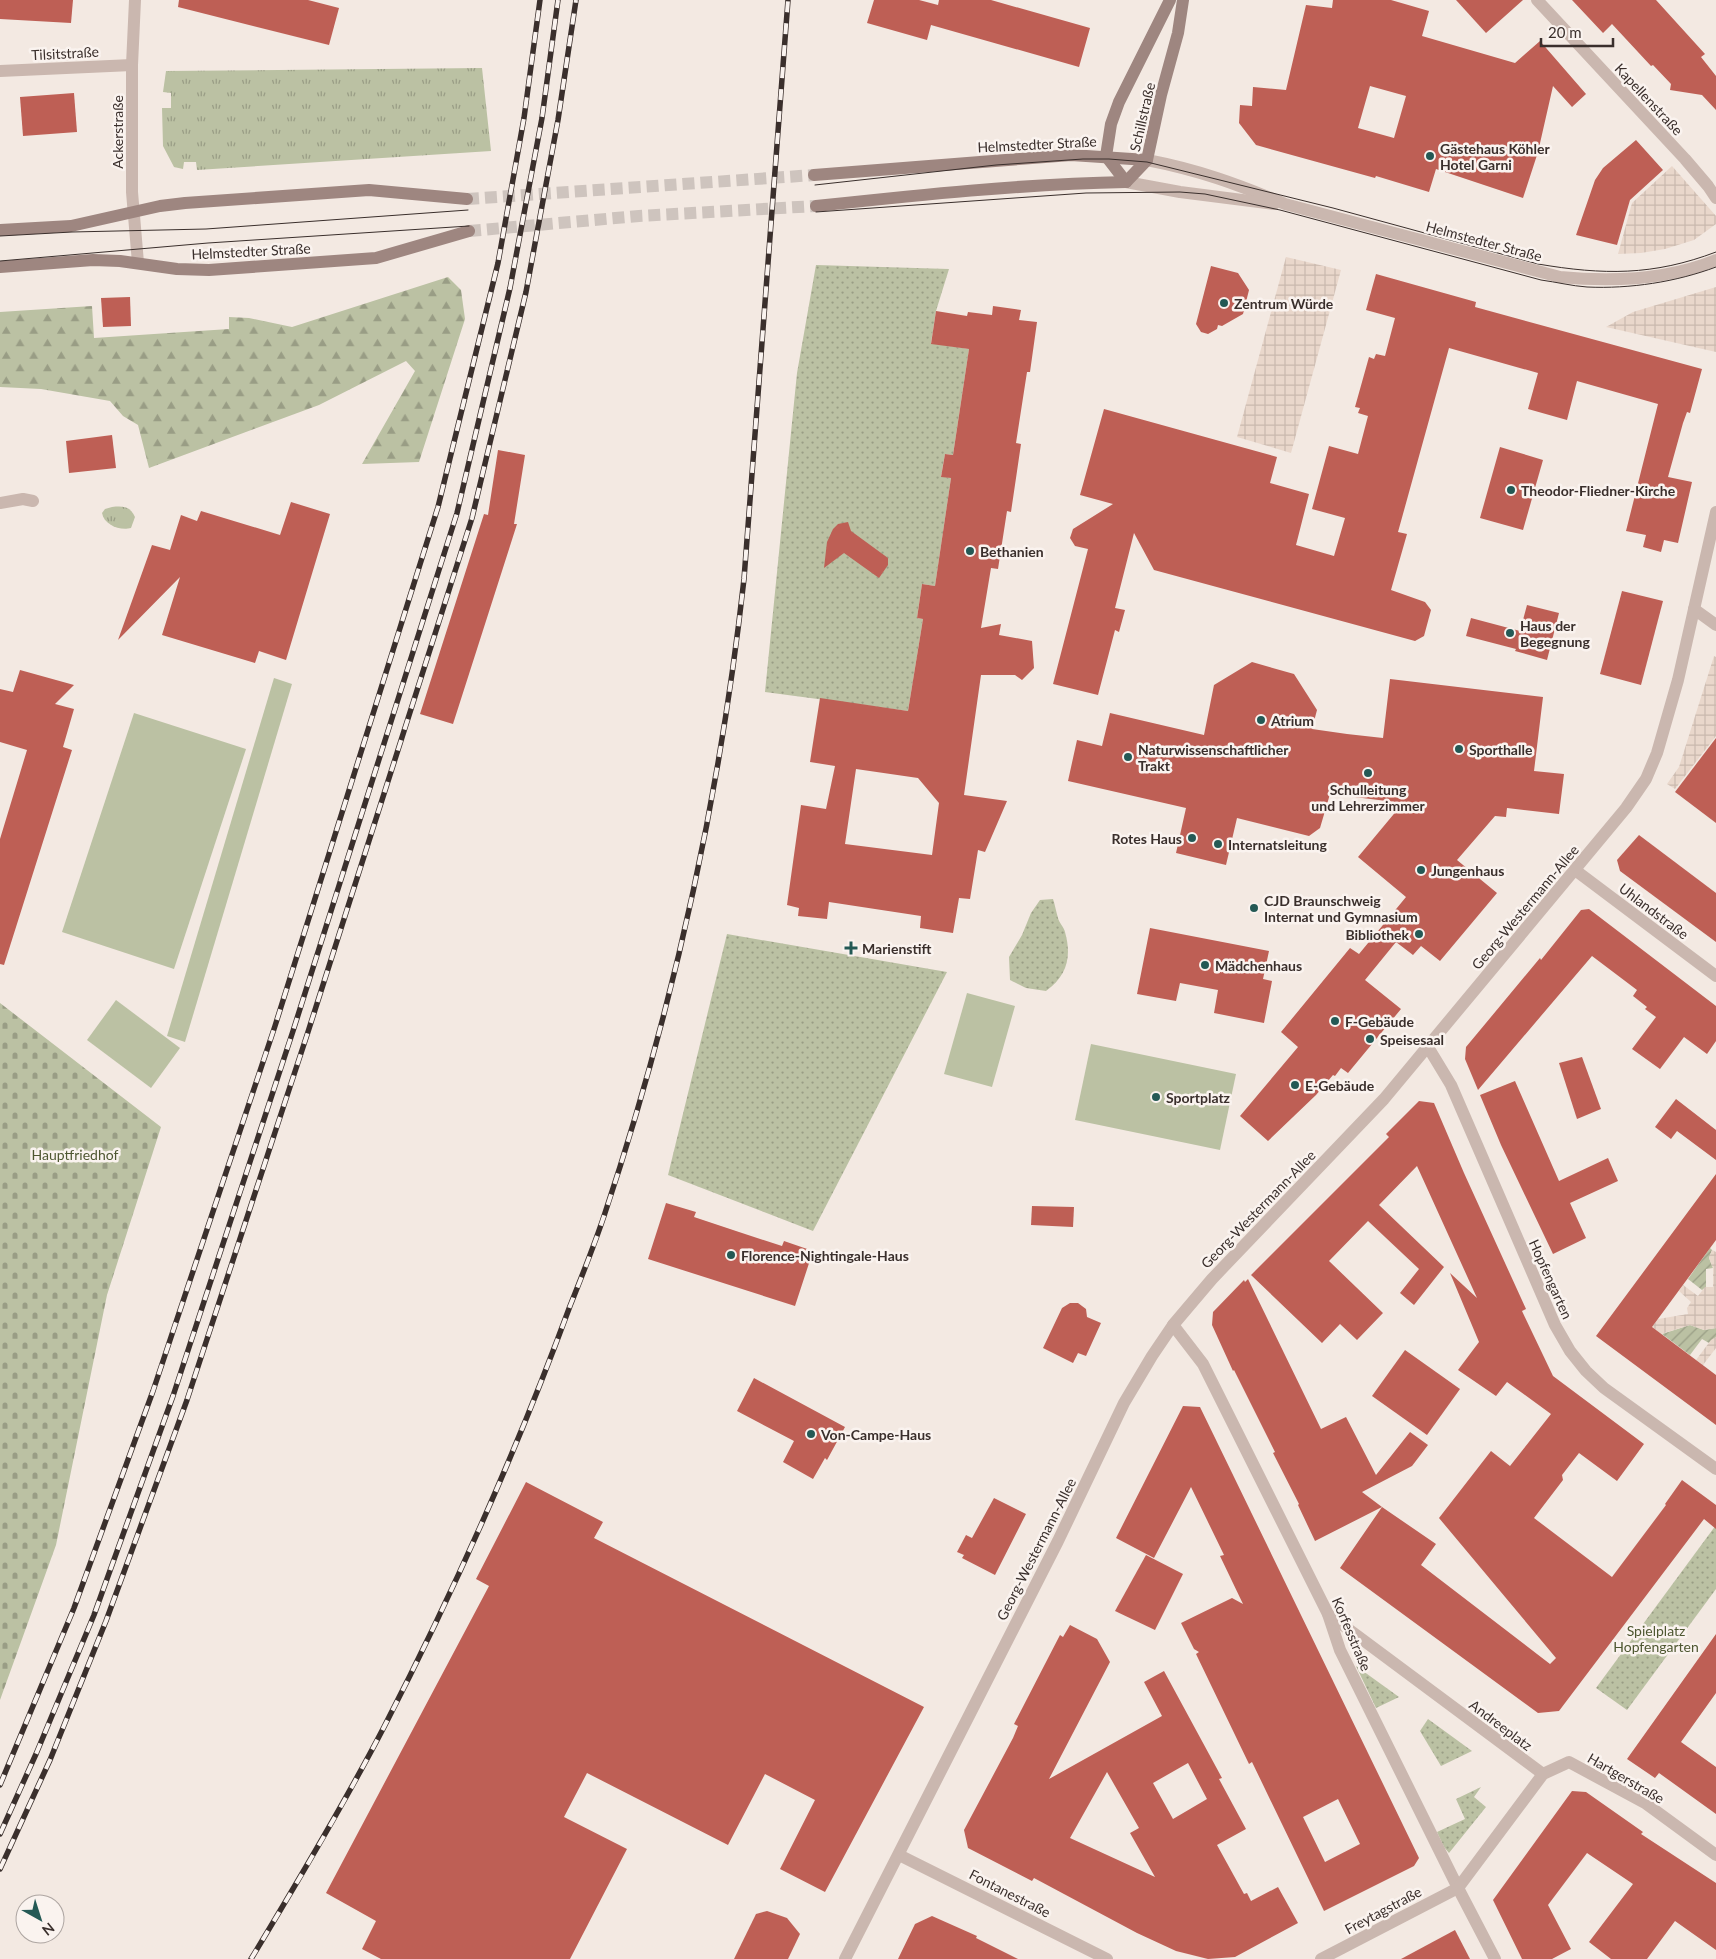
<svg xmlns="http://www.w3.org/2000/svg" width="1716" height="1959" viewBox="0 0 1716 1959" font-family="Lato,sans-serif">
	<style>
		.grass { fill: url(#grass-tufts) }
		.forest { fill: url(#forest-firs) }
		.cemetery { fill: url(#cemetery-stones) }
		.park { fill: url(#park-dots) }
		.garden { fill: url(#garden-furrows) }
		.pitch { fill: #bbc1a3 }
		.plaza { fill: url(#plaza-grid) }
		.building { fill: #be5f55; fill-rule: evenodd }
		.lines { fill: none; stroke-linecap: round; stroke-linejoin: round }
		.secondary-tunnel { stroke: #cec4be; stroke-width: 12; stroke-dasharray: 12 6; stroke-linecap: butt }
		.minor { stroke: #cab7af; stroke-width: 12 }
		.tertiary { stroke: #cab7af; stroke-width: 12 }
		.secondary { stroke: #9e8680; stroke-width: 12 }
		.tram { stroke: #3a2f2c; stroke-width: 1 }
		.rail-casing { stroke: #3a2f2c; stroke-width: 5.5 }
		.rail { stroke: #faf3ef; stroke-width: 4; stroke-dasharray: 11; stroke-linecap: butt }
		.poi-dot { fill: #245955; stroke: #faf3ef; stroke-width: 2 }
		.labels { text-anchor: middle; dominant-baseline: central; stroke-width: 5; stroke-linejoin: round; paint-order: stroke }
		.street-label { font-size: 14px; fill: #3a2f2c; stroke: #faf3ef }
		.poi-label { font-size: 14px; font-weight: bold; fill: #3a2f2c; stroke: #faf3ef; text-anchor: start }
		.park-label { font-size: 14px; fill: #4e5731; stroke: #faf3ef }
	</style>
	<defs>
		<pattern id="grass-tufts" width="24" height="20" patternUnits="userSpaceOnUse" patternTransform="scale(1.25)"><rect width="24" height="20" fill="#bbc1a3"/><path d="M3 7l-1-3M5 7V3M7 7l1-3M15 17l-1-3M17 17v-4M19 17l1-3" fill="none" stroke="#999d85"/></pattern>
		<pattern id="forest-firs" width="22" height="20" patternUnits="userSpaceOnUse" patternTransform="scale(1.25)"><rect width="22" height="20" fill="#bbc1a3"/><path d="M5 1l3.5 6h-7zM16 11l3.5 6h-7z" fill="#999d85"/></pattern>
		<pattern id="cemetery-stones" width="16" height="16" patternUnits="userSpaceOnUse" patternTransform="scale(1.25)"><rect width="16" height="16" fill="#bbc1a3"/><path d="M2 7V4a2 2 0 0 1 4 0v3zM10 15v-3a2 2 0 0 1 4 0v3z" fill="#999d85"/></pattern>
		<pattern id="park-dots" width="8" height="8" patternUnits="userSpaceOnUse" patternTransform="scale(1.25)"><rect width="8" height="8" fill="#bbc1a3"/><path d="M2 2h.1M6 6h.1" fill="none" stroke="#999d85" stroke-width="1.8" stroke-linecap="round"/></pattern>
		<pattern id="garden-furrows" width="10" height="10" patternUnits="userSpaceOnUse" patternTransform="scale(1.25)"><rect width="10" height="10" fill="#bbc1a3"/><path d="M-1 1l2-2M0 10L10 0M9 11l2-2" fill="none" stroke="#999d85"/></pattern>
		<pattern id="plaza-grid" width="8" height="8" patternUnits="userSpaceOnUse" patternTransform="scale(1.25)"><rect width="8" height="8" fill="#e9d7cb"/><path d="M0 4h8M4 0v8" fill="none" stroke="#c9b9ae"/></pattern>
	</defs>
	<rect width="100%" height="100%" fill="#f3e9e2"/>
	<g class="grass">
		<polygon points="482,68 491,151 197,170 196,162 184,162 183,169 174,167 163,146 162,108 171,108 171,93 163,92 166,71"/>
		<path d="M 112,507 C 123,506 130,506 135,517 L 131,528 C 120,531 104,525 102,513 L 105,509 Z"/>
	</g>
	<polygon class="forest" points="448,277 461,290 465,319 419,462 362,464 415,371 406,361 319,405 149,468 138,425 123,416 110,401 41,389 0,387 0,312 92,306 94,338 229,329 229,317 249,318 292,327"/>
	<polygon class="cemetery" points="0,1003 161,1127 107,1295 56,1545 0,1700"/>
	<g class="park">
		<polygon points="816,265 949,269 936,311 931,343 969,349 953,455 945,454 941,476 951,478 935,586 922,584 917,618 923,619 908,711 765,692 797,373"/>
		<path d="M 1053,899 C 1055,905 1056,911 1058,918 C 1059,923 1064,927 1065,932 C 1072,957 1067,976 1046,991 L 1026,988 L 1010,980 L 1009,957 L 1022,935 L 1031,913 L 1040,900 Z"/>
		<polygon points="727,934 947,972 813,1231 668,1175"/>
		<polygon points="1716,1525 1716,1589 1627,1710 1596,1688"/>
		<polygon points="1356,1666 1399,1697 1376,1708"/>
		<polygon points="1428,1719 1472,1751 1441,1766 1420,1731"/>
		<polygon points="1481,1787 1474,1797 1486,1807 1449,1853 1444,1847 1437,1832 1465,1819 1456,1799"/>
	</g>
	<g class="garden">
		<polygon points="1710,1248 1712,1250 1709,1258 1713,1268 1706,1269 1706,1287 1702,1290 1688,1279"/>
		<polygon points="1690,1325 1704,1330 1716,1328 1716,1337 1709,1343 1702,1339 1690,1355 1662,1334"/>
	</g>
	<g class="pitch">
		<polygon points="274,678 292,684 185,1042 167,1036"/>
		<polygon points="134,713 246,749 174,969 62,932"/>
		<polygon points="967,993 1015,1006 992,1087 944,1074"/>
		<polygon points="116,1000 180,1048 151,1088 87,1040"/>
		<polygon points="1091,1044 1236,1074 1220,1150 1075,1120"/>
	</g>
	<g class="plaza">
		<polygon points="1672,166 1716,216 1716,224 1694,240 1665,249 1641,253 1618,254 1632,203"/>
		<polygon points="1286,257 1341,270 1291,453 1237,437"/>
		<polygon points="1716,287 1716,352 1606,327 1633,312"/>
		<polygon points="1714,656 1716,657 1716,736 1675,789 1667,784 1679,767"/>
		<polygon points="1712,1250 1716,1252 1716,1328 1704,1330 1690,1325 1661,1334 1652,1327 1658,1319 1688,1314 1687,1308 1691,1302 1679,1291 1683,1285 1698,1296 1705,1287 1713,1287 1713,1268 1709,1258"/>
		<polygon points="1716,1337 1716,1348 1703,1365 1696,1360 1711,1340"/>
	</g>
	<g class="building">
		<polygon points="0,0 73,0 71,23 0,19"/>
		<polygon points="179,0 308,0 339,8 329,45 178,7"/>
		<polygon points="874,0 919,0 938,5 939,0 991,0 1090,28 1079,67 931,25 927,40 867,23"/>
		<path d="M 1333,0 L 1391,0 L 1429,11 L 1422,36 L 1515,63 L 1540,41 L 1586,94 L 1572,107 L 1553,86 L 1538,152 L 1523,198 L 1436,169 L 1429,192 L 1376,176 L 1375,178 L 1256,145 L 1239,123 L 1240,105 L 1252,106 L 1253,87 L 1286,90 L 1306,5 L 1332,8 ZM 1370,86 L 1406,96 L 1394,138 L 1358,128 Z"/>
		<polygon points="1456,0 1523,0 1486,33"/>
		<polygon points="1572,0 1656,0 1705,54 1701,57 1716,76 1716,110 1702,95 1670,90 1671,84 1653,65 1651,66 1612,24 1603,33"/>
		<polygon points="74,93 77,132 23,136 20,97"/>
		<polygon points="1636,140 1663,170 1630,200 1617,245 1576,235 1595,180 1603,168"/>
		<polygon points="1211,266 1238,273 1249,290 1243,314 1222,326 1218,325 1217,329 1208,334 1201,332 1196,324"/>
		<polygon points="1376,274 1476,302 1475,307 1702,369 1690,413 1687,412 1683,423 1668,477 1692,482 1678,543 1664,540 1661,552 1643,547 1646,535 1626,531 1658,404 1577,381 1567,420 1528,409 1538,373 1449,348 1398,532 1407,534 1391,590 1425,602 1431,610 1424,636 1415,641 1154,570 1134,533 1115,608 1125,610 1119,632 1115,630 1098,695 1053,684 1088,549 1075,546 1070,538 1073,529 1113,504 1080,495 1104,409 1277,457 1270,483 1309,494 1296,545 1334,556 1345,518 1312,509 1329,446 1358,454 1368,416 1358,413 1360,408 1355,407 1369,357 1374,359 1376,354 1385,356 1395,318 1366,310"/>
		<polygon points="130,297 131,326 103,327 101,298"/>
		<path d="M 993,306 L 1021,310 L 1019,320 L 1037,322 L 1030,372 L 1027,372 L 1016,443 L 1021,444 L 1011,512 L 1007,511 L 998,569 L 991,568 L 981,628 L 1001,624 L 999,635 L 1032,641 L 1034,668 L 1022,680 L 1015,675 L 981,675 L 964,795 L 1007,801 L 985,852 L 978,850 L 970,899 L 959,898 L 953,933 L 920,928 L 921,916 L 829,902 L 827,919 L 798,916 L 799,908 L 787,905 L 801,805 L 826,809 L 835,766 L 810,762 L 820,698 L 908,711 L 923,619 L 917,618 L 922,584 L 935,586 L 951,478 L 941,477 L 945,454 L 953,455 L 969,349 L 931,344 L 936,311 L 967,316 L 968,312 L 992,315 ZM 856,769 L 918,778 L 939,803 L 932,855 L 845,844 Z"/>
		<polygon points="112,435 116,468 69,473 66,441"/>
		<polygon points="1500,447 1543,460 1523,530 1480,518"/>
		<polygon points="498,450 525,455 514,524 517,524 453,724 420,714 484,514 488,515"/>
		<polygon points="291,502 330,514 286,660 259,651 255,663 162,635 180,577 118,640 152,545 170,550 181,515 197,521 201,511 280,535"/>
		<polygon points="848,522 851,531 888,558 888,565 879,578 844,553 824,568 827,542 833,529 838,524"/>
		<polygon points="1622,591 1663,601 1641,685 1600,674"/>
		<polygon points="1527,605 1559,613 1547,660 1515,651 1516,649 1466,636 1471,618 1520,631"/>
		<polygon points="1252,662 1294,674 1317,710 1312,729 1347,734 1383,738 1390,679 1543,697 1534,771 1564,774 1559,814 1507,808 1506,817 1495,816 1457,860 1497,893 1440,961 1421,946 1413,955 1396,942 1365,980 1401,1009 1348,1073 1341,1068 1335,1076 1333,1075 1316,1095 1268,1141 1240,1116 1298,1047 1281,1032 1350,948 1359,954 1406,897 1358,857 1403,803 1330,794 1320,828 1309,836 1237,818 1226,865 1176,853 1186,808 1068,781 1077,740 1102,746 1110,713 1204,735 1214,685"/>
		<polygon points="20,670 74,685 55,704 74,709 63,747 72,750 4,965 0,964 0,839 27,750 0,742 0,689 13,692"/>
		<polygon points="1716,738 1716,823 1675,792"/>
		<polygon points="1639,835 1716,893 1716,942 1620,871 1617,860"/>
		<polygon points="1589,909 1716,1006 1716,1041 1707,1054 1684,1037 1660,1069 1632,1049 1656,1017 1645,1009 1647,1007 1633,996 1637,990 1592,956 1478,1090 1465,1059 1466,1047 1540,958 1541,960 1581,910"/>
		<polygon points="1150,928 1269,951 1263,979 1272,981 1264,1023 1214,1013 1218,990 1180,983 1176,1001 1137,994"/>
		<polygon points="1582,1057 1601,1109 1577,1119 1559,1063"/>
		<polygon points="1515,1081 1559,1181 1608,1158 1618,1181 1570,1203 1586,1238 1553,1254 1501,1145 1480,1095"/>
		<polygon points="1676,1099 1716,1130 1716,1160 1677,1131 1671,1139 1655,1127"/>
		<polygon points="1419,1101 1434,1103 1464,1173 1526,1309 1522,1311 1553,1376 1644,1444 1617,1481 1579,1453 1562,1475 1563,1480 1534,1518 1612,1577 1666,1505 1665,1504 1682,1480 1716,1505 1716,1529 1704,1519 1559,1711 1538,1713 1340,1568 1382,1507 1436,1544 1421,1565 1550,1664 1556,1658 1439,1518 1491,1451 1510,1466 1551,1414 1507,1382 1496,1396 1458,1370 1479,1342 1450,1273 1477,1298 1417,1166 1379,1205 1444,1267 1414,1305 1400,1293 1419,1269 1368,1221 1329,1261 1383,1313 1357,1340 1340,1324 1322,1343 1251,1275 1389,1137 1386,1134"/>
		<polygon points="1716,1174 1716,1240 1652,1327 1716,1375 1716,1425 1596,1336"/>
		<polygon points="666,1203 696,1212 694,1217 739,1232 782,1246 784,1241 813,1251 795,1306 648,1259"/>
		<polygon points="1032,1206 1074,1207 1073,1227 1031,1225"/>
		<polygon points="1248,1279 1321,1429 1346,1417 1376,1475 1410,1432 1428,1445 1412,1466 1362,1492 1382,1507 1315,1541 1298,1505 1299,1504 1273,1453 1275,1452 1234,1370 1233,1371 1212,1325 1213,1312 1244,1280 1245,1282"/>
		<polygon points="1070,1303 1078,1303 1086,1309 1087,1317 1101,1323 1086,1356 1078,1353 1073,1363 1043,1348 1062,1308"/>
		<polygon points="1405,1350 1460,1389 1427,1435 1372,1396"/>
		<polygon points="754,1378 845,1427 827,1460 825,1458 813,1479 783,1462 794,1441 737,1411"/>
		<path d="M 1183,1406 L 1200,1407 L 1419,1858 L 1414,1866 L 1324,1911 L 1252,1762 L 1249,1764 L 1196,1654 L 1199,1652 L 1194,1649 L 1181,1623 L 1232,1598 L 1243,1604 L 1220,1556 L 1224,1555 L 1191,1487 L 1154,1558 L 1116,1538 ZM 1338,1799 L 1360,1844 L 1325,1862 L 1303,1817 Z"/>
		<polygon points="526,1482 603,1522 594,1538 924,1707 825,1892 780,1869 815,1800 765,1774 728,1845 587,1773 564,1817 627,1849 570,1959 381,1959 362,1949 376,1921 326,1893 489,1586 476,1579"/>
		<polygon points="994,1498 1026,1514 995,1575 962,1558 964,1555 957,1552 966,1535 972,1538"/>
		<polygon points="1146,1555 1183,1574 1155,1630 1115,1611"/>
		<path d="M 1070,1625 L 1097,1639 L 1110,1662 L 1049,1779 L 1162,1716 L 1144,1682 L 1164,1671 L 1222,1778 L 1219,1779 L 1246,1829 L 1217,1845 L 1244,1894 L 1247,1893 L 1251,1901 L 1278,1887 L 1298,1923 L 1235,1957 L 1208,1959 L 1176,1951 L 1137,1933 L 1034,1878 L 1032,1881 L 968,1848 L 964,1830 L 1013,1738 L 1018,1726 L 1014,1724 L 1045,1664 L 1060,1635 L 1063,1637 ZM 1188,1763 L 1207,1799 L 1173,1819 L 1153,1783 ZM 1107,1772 L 1139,1828 L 1130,1833 L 1155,1877 L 1070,1838 Z"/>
		<polygon points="1716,1634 1716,1693 1681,1742 1716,1767 1716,1814 1659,1773 1655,1778 1627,1759"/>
		<polygon points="1572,1791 1586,1792 1643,1832 1641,1834 1716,1883 1716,1950 1675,1921 1647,1959 1611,1959 1589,1942 1633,1884 1587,1853 1548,1905 1571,1949 1552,1959 1522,1959 1493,1900"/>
		<polygon points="767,1911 787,1918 800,1934 788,1959 734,1959 756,1914"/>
		<polygon points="932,1916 977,1936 976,1938 1018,1959 898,1959 915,1924"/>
		<polygon points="1455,1930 1470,1959 1401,1959"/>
	</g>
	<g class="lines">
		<g class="secondary-tunnel">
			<polyline points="467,199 814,175"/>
			<polyline points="469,231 639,216 816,206"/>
		</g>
		<g class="minor">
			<polyline points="1537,0 1685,159 1708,186 1716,198"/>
			<polyline points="0,71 132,65"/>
			<polyline points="0,503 23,499 33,501"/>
			<polyline points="1694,609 1716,625"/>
			<polyline points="1575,870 1716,976"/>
			<polyline points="1428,1047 1451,1085 1555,1325 1570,1351 1586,1371 1604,1388 1716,1469"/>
			<polyline points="1173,1325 1203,1364 1328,1614 1340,1650 1458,1888 1495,1959"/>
			<polyline points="1328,1614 1543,1774"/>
			<polyline points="899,1855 1107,1959"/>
			<polyline points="1321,1959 1458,1888 1543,1774 1569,1762 1645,1803 1716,1855"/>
		</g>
		<g class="tertiary">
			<polyline points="135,0 132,65 132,192 138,263"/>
			<path d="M 1147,160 C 1199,170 1237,184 1285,204 L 1560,277 C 1612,282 1667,280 1716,260"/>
			<polyline points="1126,182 1180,192 1274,204"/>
			<polyline points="845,1959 1058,1541 1124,1403 1152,1356 1173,1325 1212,1279 1384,1099 1626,808 1646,779 1657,753 1678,680 1716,512"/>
		</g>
		<g class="secondary">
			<polyline points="814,175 1071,155 1147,160"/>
			<polyline points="1126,182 1106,156 1111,124 1119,102 1170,0"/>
			<polyline points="1126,182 1147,160 1161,95 1178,33 1183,0"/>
			<path d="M 816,206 C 919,195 1022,184 1126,182"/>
			<polyline points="0,230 71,226 160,206 185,203 369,190 467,199"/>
			<polyline points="0,267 93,260 120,261 177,269 209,270 376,258 469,231"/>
		</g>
		<g class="tram">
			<path d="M 815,185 L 996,165 L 1083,159 L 1109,159 L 1147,162 L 1333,208 L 1538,264 C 1603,275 1653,276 1716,252"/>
			<path d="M 816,212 L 1086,193 L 1180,192 L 1205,194 L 1280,210 L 1541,280 C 1556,282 1572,286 1587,287 C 1630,289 1676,282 1716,267"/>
			<polyline points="0,236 72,232 206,229 468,210"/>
			<polyline points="0,261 208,243 469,226"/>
		</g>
		<defs>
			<g id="rail">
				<polyline points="0,1785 74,1608 153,1391 275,1026 438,507 498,263 524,118 540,0"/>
				<polyline points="0,1834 36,1754 94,1615 173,1396 293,1031 457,513 510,288 542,118 558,0"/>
				<polyline points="0,1869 50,1760 106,1621 187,1400 307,1035 472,518 526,292 558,120 576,0"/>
				<path d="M 251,1959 C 297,1883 343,1806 384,1727 C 454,1591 517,1450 570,1306 C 582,1276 594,1246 604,1216 C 673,1010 720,795 744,579 L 788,0"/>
			</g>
		</defs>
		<use href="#rail" class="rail-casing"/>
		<use href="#rail" class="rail"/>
	</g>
	<g class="poi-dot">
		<circle cx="1430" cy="156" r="5"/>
		<circle cx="1224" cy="303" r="5"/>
		<circle cx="1511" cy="490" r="5"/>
		<circle cx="970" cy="551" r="5"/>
		<circle cx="1510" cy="633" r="5"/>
		<circle cx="1261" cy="720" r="5"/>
		<circle cx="1459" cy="749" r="5"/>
		<circle cx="1128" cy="757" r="5"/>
		<circle cx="1368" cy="773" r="5"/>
		<circle cx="1192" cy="838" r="5"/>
		<circle cx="1218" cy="844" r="5"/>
		<circle cx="1421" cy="870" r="5"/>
		<circle cx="1254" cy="908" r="5"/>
		<circle cx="1419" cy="934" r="5"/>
		<path d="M848.5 940.5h5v5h5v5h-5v5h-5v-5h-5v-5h5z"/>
		<circle cx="1205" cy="965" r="5"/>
		<circle cx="1335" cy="1021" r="5"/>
		<circle cx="1370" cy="1039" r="5"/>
		<circle cx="1295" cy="1085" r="5"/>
		<circle cx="1156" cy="1097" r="5"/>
		<circle cx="731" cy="1255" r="5"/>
		<circle cx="811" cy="1434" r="5"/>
	</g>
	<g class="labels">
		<g class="street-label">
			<text transform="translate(65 53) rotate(-3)">Tilsitstraße</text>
			<text transform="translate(1649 99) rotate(47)">Kapellenstraße</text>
			<text transform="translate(1142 117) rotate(-77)">Schillstraße</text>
			<text transform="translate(117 132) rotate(-90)">Ackerstraße</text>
			<text transform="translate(1037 144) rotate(-3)">Helmstedter Straße</text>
			<text transform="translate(1484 241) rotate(15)">Helmstedter Straße</text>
			<text transform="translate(251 251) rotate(-3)">Helmstedter Straße</text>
			<text transform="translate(1525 907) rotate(-50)">Georg-Westermann-Allee</text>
			<text transform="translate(1654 911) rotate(37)">Uhlandstraße</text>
			<text transform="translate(1258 1209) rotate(-46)">Georg-Westermann-Allee</text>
			<text transform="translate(1551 1279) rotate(66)">Hopfengarten</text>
			<text transform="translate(1036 1549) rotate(-63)">Georg-Westermann-Allee</text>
			<text transform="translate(1352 1634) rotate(67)">Korfesstraße</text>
			<text transform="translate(1501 1725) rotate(37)">Andreeplatz</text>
			<text transform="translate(1626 1778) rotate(30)">Hartgerstraße</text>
			<text transform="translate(1010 1893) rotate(27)">Fontanestraße</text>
			<text transform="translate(1383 1910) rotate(-28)">Freytagstraße</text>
		</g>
		<g class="poi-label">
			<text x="1440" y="148">Gästehaus Köhler<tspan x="1440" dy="16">Hotel Garni</tspan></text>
			<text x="1234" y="303">Zentrum Würde</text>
			<text x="1521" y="490">Theodor-Fliedner-Kirche</text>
			<text x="980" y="551">Bethanien</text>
			<text x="1520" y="625">Haus der<tspan x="1520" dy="16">Begegnung</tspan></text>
			<text x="1271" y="720">Atrium</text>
			<text x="1138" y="749">Naturwissenschaftlicher<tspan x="1138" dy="16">Trakt</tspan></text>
			<text x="1469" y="749">Sporthalle</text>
			<text x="1368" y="789" text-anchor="middle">Schulleitung<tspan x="1368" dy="16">und Lehrerzimmer</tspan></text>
			<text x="1182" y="838" text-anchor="end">Rotes Haus</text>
			<text x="1228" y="844">Internatsleitung</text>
			<text x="1431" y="870">Jungenhaus</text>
			<text x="1264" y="900">CJD Braunschweig<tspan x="1264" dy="16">Internat und Gymnasium</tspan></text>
			<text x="1409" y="934" text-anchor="end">Bibliothek</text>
			<text x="862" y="948">Marienstift</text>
			<text x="1215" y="965">Mädchenhaus</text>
			<text x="1345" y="1021">F-Gebäude</text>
			<text x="1380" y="1039">Speisesaal</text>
			<text x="1305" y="1085">E-Gebäude</text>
			<text x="1166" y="1097">Sportplatz</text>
			<text x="741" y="1255">Florence-Nightingale-Haus</text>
			<text x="821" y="1434">Von-Campe-Haus</text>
		</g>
		<g class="park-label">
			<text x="75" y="1154">Hauptfriedhof</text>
			<text x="1656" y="1630">Spielplatz<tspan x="1656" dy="16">Hopfengarten</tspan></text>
		</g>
	</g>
	<g transform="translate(40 1919) rotate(141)"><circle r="24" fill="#faf3ef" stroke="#ada5a1"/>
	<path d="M0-4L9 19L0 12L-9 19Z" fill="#245955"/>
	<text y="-8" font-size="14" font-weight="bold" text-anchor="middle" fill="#3a2f2c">N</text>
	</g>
	<path d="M1541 38v8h72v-8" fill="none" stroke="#3a2f2c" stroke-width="2.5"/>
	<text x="1548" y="38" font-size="15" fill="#3a2f2c" stroke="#faf3ef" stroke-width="4" paint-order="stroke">20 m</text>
</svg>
